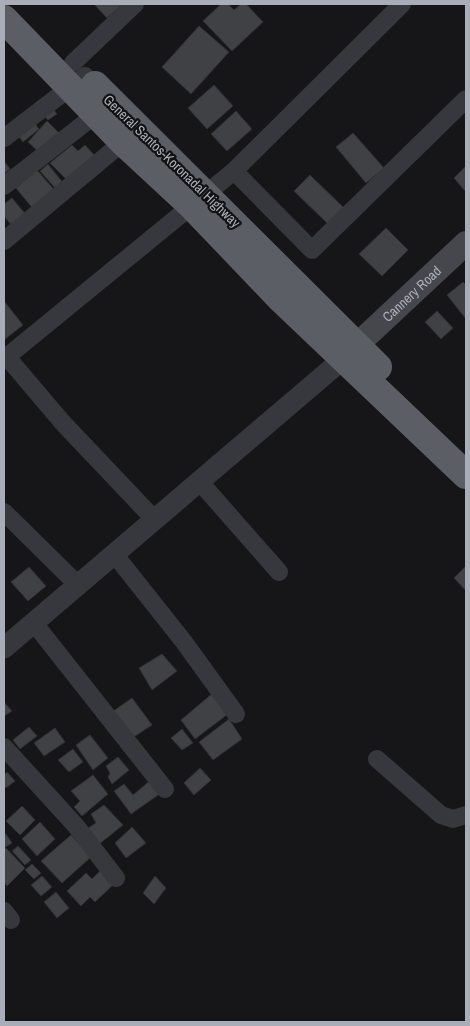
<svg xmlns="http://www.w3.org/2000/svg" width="470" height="1026" viewBox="0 0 470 1026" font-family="'Archivo Narrow',sans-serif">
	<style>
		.building { fill: #404145; stroke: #303034 }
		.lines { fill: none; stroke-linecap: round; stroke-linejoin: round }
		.minor { stroke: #37383d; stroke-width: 18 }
		.tertiary { stroke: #37383d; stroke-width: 21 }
		.secondary { stroke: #45474d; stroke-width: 24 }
		.trunk { stroke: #5b5e65; stroke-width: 28 }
		.labels { text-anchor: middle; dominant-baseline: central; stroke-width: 4.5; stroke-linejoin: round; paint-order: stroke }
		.street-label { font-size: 14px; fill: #a8adb8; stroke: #111113 }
	</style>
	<rect width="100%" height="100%" fill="#161618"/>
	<g class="building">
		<polygon points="94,4 123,4 107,18"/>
		<polygon points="221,4 228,4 234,10 241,4 246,4 263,22 232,51 203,21"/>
		<polygon points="199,26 229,52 191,94 162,67"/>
		<polygon points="214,85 233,106 207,129 188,108"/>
		<polygon points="50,105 57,114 48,120 41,112"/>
		<polygon points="236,111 252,129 227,151 211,134"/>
		<polygon points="32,120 39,129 23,142 16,133"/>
		<polygon points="47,121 60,134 41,154 28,142"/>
		<polygon points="353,133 384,168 366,183 336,147"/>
		<polygon points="72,145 78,151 85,145 96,157 69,182 50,163"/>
		<polygon points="4,161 10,169 4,174"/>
		<polygon points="48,164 63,183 56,189 40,171"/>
		<polygon points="466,166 466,192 454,178"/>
		<polygon points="37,170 56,192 34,210 16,188"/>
		<polygon points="310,175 344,208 328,224 294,191"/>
		<polygon points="12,198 27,216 13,227 4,216 4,204"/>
		<polygon points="386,228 408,250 382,276 359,254"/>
		<polygon points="463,282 466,285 466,319 447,295"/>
		<polygon points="4,301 23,325 4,340"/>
		<polygon points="437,311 453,328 441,339 425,322"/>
		<polygon points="466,566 466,591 454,578"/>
		<polygon points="29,567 46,586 28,601 11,582"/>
		<polygon points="162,654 177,671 152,690 139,668"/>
		<polygon points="213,693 228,714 195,739 181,720"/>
		<polygon points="132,698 152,725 132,738 112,712"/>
		<polygon points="4,702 12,711 4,716"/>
		<polygon points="229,719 242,739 213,760 199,742"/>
		<polygon points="29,727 37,736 20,749 13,740"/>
		<polygon points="55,728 65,742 44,756 34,743"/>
		<polygon points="182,729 193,743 182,750 171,738"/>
		<polygon points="90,735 108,758 93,770 76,745"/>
		<polygon points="73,749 83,762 69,772 58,760"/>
		<polygon points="118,757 129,770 112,784 108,777 110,773 106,766"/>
		<polygon points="200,768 211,780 194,795 184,783"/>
		<polygon points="7,772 15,781 6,788 4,786 4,775"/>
		<polygon points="93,775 108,794 82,816 74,807 80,801 71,791"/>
		<polygon points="151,780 161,793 131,814 114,791 124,784 133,795"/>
		<polygon points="104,805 123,825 98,845 85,830 96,823 91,814"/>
		<polygon points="22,806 35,820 20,835 6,821"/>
		<polygon points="40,822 55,839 37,856 22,839"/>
		<polygon points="132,827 146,843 126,858 115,843"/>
		<polygon points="6,834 12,843 4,848 4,835"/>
		<polygon points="71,835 91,857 62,883 41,861"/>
		<polygon points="18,846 31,860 25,865 12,851"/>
		<polygon points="6,848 25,868 7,886 4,882 4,850"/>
		<polygon points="32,864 41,873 34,879 25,870"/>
		<polygon points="102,869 115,883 95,902 90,897 81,906 67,891 86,873 92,879"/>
		<polygon points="42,876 52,887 41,896 31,885"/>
		<polygon points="155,876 166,888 154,904 143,893"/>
		<polygon points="56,892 69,908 57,918 44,902"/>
	</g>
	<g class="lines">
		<g class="minor">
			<polyline points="73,63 135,4"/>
			<polyline points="4,138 85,76"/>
			<polyline points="234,171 312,250 466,99"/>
			<polyline points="4,186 104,108"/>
			<polyline points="4,241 123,142"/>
			<polyline points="7,357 63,423 155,520"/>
			<polyline points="4,359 234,171 402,4"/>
			<polyline points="199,481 279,572"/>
			<polyline points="4,512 78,585"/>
			<polyline points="115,555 184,642 236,714"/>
			<polyline points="34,623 165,789"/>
			<polyline points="4,747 76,826 116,878"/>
			<polyline points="377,759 441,815 453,819 466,815"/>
			<polyline points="4,911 11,920"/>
		</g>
		<polyline class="tertiary" points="4,648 343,359"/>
		<path class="secondary" id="s1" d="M 343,358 L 466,243"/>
		<g class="trunk">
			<polyline points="4,19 123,142 192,206 280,298 466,475"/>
			<polyline points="95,85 378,367"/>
		</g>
	</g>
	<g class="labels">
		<g class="street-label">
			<text transform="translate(172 161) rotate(44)">General Santos-Koronadal Highway</text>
			<text stroke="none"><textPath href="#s1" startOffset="94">Cannery Road</textPath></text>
		</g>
	</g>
	<rect width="470" height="1026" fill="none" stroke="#a8adb8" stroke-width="10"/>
</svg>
